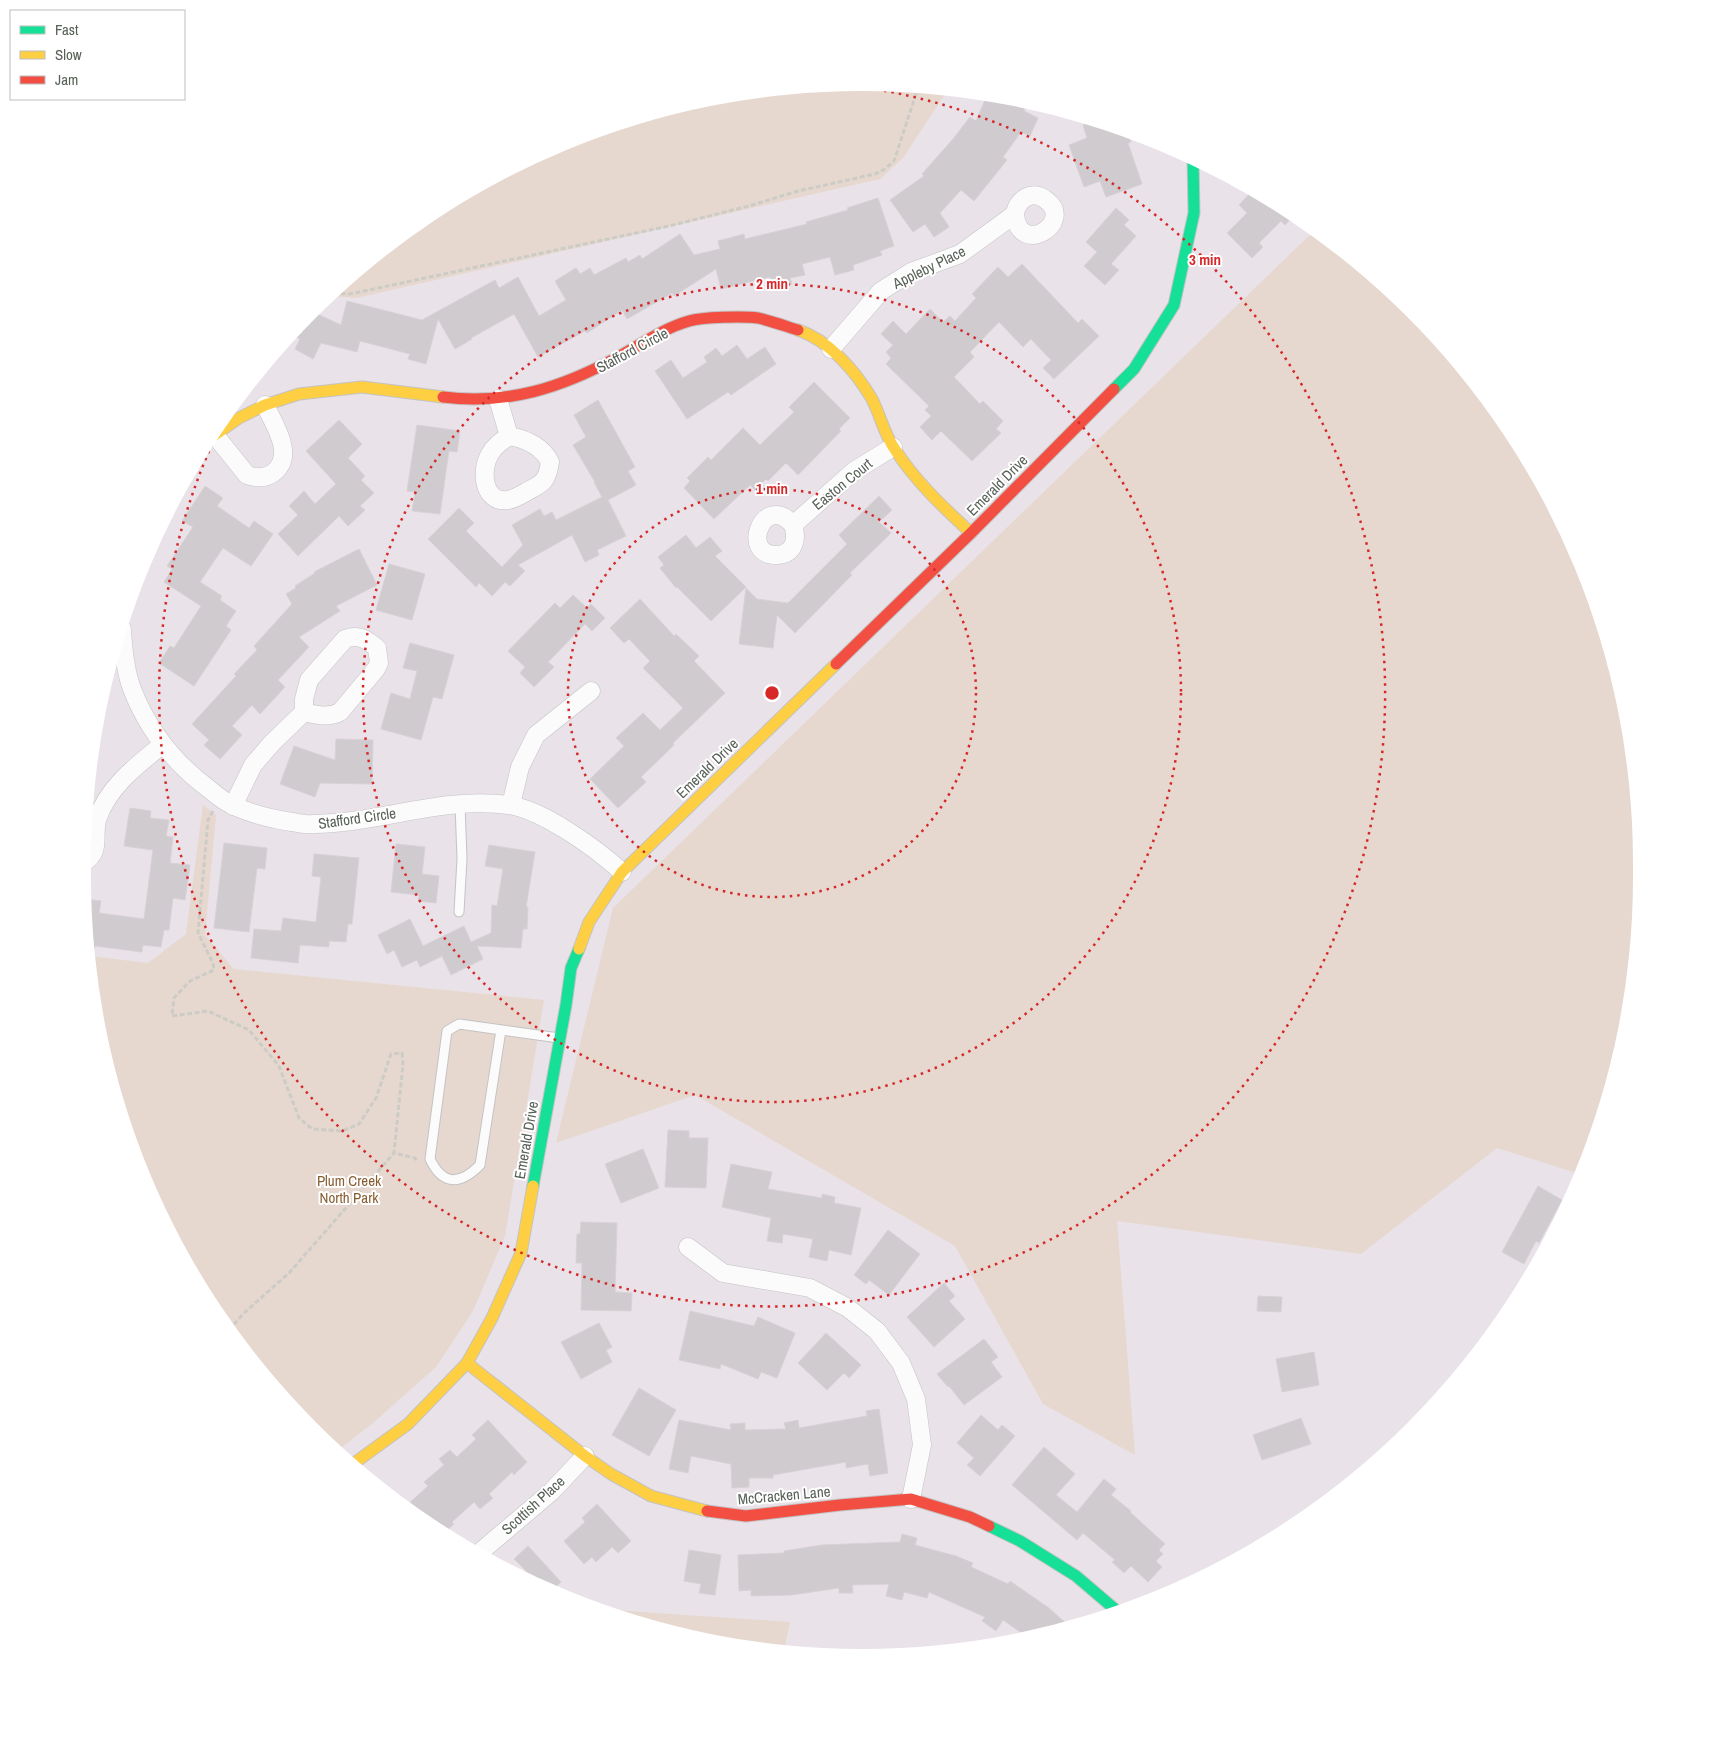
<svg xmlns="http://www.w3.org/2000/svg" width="1724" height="1740" viewBox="0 0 1724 1740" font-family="'Archivo Narrow',sans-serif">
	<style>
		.green { fill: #e7d8cf }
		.building { fill: #cfcbcf; stroke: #d8d1d7 }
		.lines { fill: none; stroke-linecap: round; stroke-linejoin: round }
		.lane-casing { stroke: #c3c3c3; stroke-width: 11 }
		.street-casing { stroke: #c3c3c3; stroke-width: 19 }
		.fast-casing { stroke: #c3c3c3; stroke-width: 13 }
		.slow-casing { stroke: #c3c3c3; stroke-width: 13 }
		.jam-casing { stroke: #c3c3c3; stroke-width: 13 }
		.path { stroke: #ccccc6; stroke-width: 3; stroke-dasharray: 5 2.5; stroke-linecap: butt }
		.lane { stroke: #fcfbfc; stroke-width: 9 }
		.street { stroke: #fcfbfc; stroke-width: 18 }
		.fast { stroke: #16e098; stroke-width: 11 }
		.slow { stroke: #ffcf43; stroke-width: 11 }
		.jam { stroke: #f24e42; stroke-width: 11 }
		.ring { fill: none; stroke: #d62828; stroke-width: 2.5; stroke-dasharray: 2.5 5 }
		.labels { text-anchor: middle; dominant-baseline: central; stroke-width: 4; stroke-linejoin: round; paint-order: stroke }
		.street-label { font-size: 15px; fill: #586158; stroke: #fff }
		.park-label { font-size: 15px; fill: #875e31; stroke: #fff }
		.centre { fill: #d62828; stroke: #fff; stroke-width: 2.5 }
		.ring-label { font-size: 15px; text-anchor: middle; font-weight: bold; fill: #d62828; stroke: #fff; stroke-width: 4; stroke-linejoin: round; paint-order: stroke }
	</style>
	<rect width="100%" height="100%" fill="#e9e2e8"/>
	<g class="green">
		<polygon points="862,83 947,91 903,158 880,179 356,298 329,296 429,214 563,142 710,98"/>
		<polygon points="1315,230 1413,311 1510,429 1582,563 1626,710 1641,862 1627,1030 1583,1175 1497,1148 1361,1254 1117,1221 1135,1455 1043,1404 955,1246 695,1095 556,1143 613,908"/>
		<polygon points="203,805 216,815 205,935 234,969 544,1000 505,1236 473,1311 436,1367 373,1423 337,1451 311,1429 214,1311 142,1177 98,1030 90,956 148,963 186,934"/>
		<polygon points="612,1610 790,1622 784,1650 710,1643 610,1612"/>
	</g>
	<g class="building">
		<polygon points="987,95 1014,97 1028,102 1024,111 1038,118 1030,136 1021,132 1003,157 1007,160 974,201 961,190 940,213 949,227 934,237 925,224 913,232 890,200 924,176 922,174 953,139 970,117 976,121"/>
		<polygon points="1093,121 1127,132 1131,142 1128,143 1142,184 1106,197 1100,181 1084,187 1069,145 1087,138 1083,125"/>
		<polygon points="1252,191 1295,214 1285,225 1281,221 1259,243 1263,247 1252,258 1227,233 1247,213 1239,205"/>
		<polygon points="878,198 894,246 880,251 882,255 853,265 854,270 835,275 830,257 802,264 805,275 790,278 792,284 773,289 770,277 721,289 716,269 674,296 672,293 627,319 622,310 587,333 585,331 538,357 514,314 471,338 472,339 455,349 438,319 426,364 408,359 410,354 360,341 357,352 321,343 313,359 295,349 300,339 291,334 311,311 341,325 347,301 422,320 495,280 499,288 518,277 539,316 566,300 555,281 576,268 580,274 590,268 594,275 626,258 628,262 640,255 642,259 680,234 694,255 720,249 718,241 744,234 745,239 807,224 806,222 848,210 847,208"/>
		<polygon points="1116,208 1129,220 1124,225 1136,236 1111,264 1119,270 1105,285 1084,266 1097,252 1086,242"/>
		<polygon points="1022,264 1078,323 1082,319 1099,336 1054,379 1043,368 1051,360 1031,339 1023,347 999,322 970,352 974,357 954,377 980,404 983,401 1003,421 996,429 1001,433 972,461 941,431 932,440 920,427 931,416 925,410 929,406 886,364 891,358 886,352 893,345 881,334 893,321 906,334 930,309 943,322 950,316 955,321 976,298 972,294 998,267 1008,277"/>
		<polygon points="737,345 747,359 765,347 776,364 731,395 728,392 687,419 655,371 671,360 683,378 707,362 704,357 716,348 722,356"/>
		<polygon points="814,382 850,418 839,429 841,431 798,475 786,463 768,481 766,479 755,490 750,485 714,519 684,488 690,481 687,478 708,457 711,460 743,428 760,445 794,412 789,407"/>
		<polygon points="598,400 635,467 628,471 636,485 608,500 626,536 597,550 599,555 585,562 572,535 518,565 525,571 510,586 505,582 492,596 479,583 476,587 428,539 459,508 474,523 466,531 502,567 523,545 512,525 540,509 544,516 552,512 556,520 602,497 594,482 595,482 573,445 586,437 574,415"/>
		<polygon points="339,420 362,444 348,458 365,476 361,480 374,493 360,506 365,510 348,526 339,516 298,556 278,534 298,515 289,506 304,491 315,504 336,484 306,451"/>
		<polygon points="417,425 460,431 457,452 449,451 440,514 412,511 415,492 407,491"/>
		<polygon points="205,486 223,498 217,506 249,528 254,521 273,534 251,566 223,548 200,582 222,596 220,600 236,611 226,626 231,630 194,686 159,663 170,646 174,648 201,606 164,582 172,569 167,566 193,527 182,521"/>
		<polygon points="879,496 892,510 879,522 891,533 850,573 852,575 795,633 777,615 773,648 739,644 746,588 757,599 788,603 847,544 839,535"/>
		<polygon points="686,535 696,548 710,537 722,551 715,556 746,587 711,621 677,587 676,588 660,568 664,565 658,557"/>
		<polygon points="359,549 377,585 336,606 340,611 299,637 309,647 278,680 285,687 260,714 252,705 232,726 242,735 220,759 204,745 209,740 192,724 236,676 234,674 257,650 254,646 292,604 286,594 296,588 295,586 315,573 314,572"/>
		<polygon points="389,564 425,574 412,620 376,610"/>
		<polygon points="573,595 587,608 591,604 605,618 592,631 585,624 548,662 554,667 534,687 520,673 525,667 508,651 555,603 560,608"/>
		<polygon points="640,599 674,636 676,634 699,656 694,661 725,693 673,743 674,745 641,777 646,782 618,808 590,779 624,746 616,738 643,713 660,730 683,708 643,668 650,661 629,639 624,643 610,628"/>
		<polygon points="410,643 454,655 442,699 433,697 421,740 381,729 391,693 410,699 417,671 403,668"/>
		<polygon points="336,739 373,740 372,784 320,783 315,797 280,784 294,746 335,760"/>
		<polygon points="130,808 151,811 150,818 169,820 166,836 173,837 170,863 190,865 185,900 173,898 169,930 164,930 161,947 143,945 142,952 95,946 95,948 89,948 85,899 101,901 99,913 144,919 153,850 124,846"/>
		<polygon points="224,843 267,848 265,869 257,868 249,932 214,928"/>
		<polygon points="396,844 425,847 422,874 439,876 436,903 418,901 419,895 391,892"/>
		<polygon points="489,845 535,852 526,907 528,907 527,929 523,929 521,948 477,946 483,959 451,975 442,956 420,967 417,960 402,967 394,950 387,954 378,935 410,919 423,946 464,926 471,942 491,933 492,905 497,906 503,869 485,866"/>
		<polygon points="314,854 359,858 352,924 348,924 346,942 329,941 329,947 300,945 298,963 251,958 254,929 281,931 283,918 316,922 321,877 312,876"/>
		<polygon points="668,1130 689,1131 689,1138 708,1138 706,1188 665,1187"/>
		<polygon points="643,1149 659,1188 621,1203 605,1164"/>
		<polygon points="731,1164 772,1172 768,1189 822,1198 822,1194 835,1197 834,1203 861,1208 851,1255 829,1250 827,1261 809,1257 813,1239 783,1234 782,1243 767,1241 771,1218 722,1207"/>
		<polygon points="1538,1186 1562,1200 1539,1243 1536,1241 1524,1264 1502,1252"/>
		<polygon points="581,1222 617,1223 615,1292 632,1293 631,1311 581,1310 582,1263 576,1263 577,1234 580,1234"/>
		<polygon points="888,1230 920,1254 889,1295 869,1280 866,1284 854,1275"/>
		<polygon points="944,1283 955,1296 949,1301 965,1319 934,1347 907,1317"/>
		<polygon points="1258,1296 1282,1297 1281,1312 1257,1311"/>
		<polygon points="690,1311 754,1326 758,1317 795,1333 777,1378 761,1372 758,1379 721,1364 720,1369 679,1360"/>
		<polygon points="599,1323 612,1347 606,1350 612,1362 581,1379 561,1342"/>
		<polygon points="826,1333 861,1365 849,1378 844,1373 827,1390 798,1363"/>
		<polygon points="984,1339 998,1357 991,1362 1002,1377 964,1405 949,1386 948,1387 937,1374"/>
		<polygon points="1314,1352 1319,1385 1282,1392 1276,1359"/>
		<polygon points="639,1388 676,1410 649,1456 612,1435"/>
		<polygon points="879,1409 888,1473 870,1476 868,1464 846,1468 846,1462 773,1475 773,1478 749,1478 749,1487 732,1488 731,1464 691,1456 688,1473 669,1469 679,1420 731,1430 730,1424 745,1423 745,1430 786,1429 784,1423 798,1420 799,1428 867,1416 866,1411"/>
		<polygon points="981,1415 998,1430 1002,1425 1015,1436 980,1476 967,1465 974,1458 957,1443"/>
		<polygon points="1301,1418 1311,1444 1262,1460 1253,1435"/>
		<polygon points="488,1420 527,1462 514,1475 512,1472 489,1494 493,1498 480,1509 474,1502 452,1522 454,1524 443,1534 429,1526 405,1507 428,1486 424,1482 444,1465 439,1459 450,1450 457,1457 476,1439 472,1435"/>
		<polygon points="1044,1447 1075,1474 1056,1495 1077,1512 1104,1479 1116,1489 1111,1495 1131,1511 1130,1512 1165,1544 1159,1550 1163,1554 1156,1561 1162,1567 1148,1582 1131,1566 1124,1573 1112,1562 1115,1560 1083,1533 1077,1540 1012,1485"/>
		<polygon points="597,1504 631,1541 618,1553 612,1547 596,1562 592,1557 584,1564 564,1541 585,1522 582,1518"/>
		<polygon points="902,1534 917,1538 915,1545 956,1556 973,1563 971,1567 1008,1584 1010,1581 1049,1608 1069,1626 1030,1638 1024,1632 1023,1634 1003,1620 996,1631 982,1621 985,1617 929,1592 927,1598 904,1592 902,1600 886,1596 889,1584 852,1585 853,1593 839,1593 839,1588 791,1595 751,1596 751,1590 739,1591 738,1555 784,1553 784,1551 822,1545 900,1542"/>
		<polygon points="528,1546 561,1582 551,1592 521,1575 526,1571 514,1559"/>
		<polygon points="689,1550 721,1555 715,1595 699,1593 701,1584 684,1581"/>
	</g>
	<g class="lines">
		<defs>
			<g id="lane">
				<polyline points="459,912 462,859 460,804"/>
				<path d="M 501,1030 L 480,1165 C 460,1185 443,1186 430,1159 L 447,1031 L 459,1024 L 559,1038"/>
			</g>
			<g id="street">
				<path d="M 831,349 L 881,291 L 911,272 L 960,254 L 1015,214 C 1019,258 1076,222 1046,200 C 1033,189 1017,199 1015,214"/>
				<path d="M 498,399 L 509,436 C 502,441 494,446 490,454 C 480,470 483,504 508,500 C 514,499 521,495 526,492 C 543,483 547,482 550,462 C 542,446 526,439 509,436"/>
				<path d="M 214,434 L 247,475 C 256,478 265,479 273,473 C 296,456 274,424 265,405"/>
				<path d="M 793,525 C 798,539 794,555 776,555 C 739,555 764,491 793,525 L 854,471 L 893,447"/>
				<path d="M 122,629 C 123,649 125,670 132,689 C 148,730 174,763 209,789 C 216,795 224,802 234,806 C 252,814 272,819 292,822 C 299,823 307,825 314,824 C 380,823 443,796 509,805 C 543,810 597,849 622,872"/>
				<polyline points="511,805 520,767 536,735 591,691"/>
				<path d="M 233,806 L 253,765 L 272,743 L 304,712 C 317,715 328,718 340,712 L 376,669 L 379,663 L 377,648 C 366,639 359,634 345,639 L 309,680 L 304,699 L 304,712"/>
				<path d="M 84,862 C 101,853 93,835 97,820 C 107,788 137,765 162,745"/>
				<polyline points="688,1247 723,1273 810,1288 848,1308 877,1331 901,1363 916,1399 922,1445 911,1499"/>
				<polyline points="479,1553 551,1492 585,1456"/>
			</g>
			<g id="fast">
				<polyline points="1114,389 1134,369 1174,305 1194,213 1193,159"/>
				<polyline points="533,1186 566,1005 571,968 579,949"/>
				<polyline points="989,1526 1020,1541 1076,1576 1117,1611"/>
			</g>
			<g id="slow">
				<path d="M 798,330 C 829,340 856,372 872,399 C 880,415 884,433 894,448 C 915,481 943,507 971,533"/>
				<polyline points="209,439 239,418 265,405 299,394 362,387 443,397"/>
				<polyline points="579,949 589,922 622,872 836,664"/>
				<polyline points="467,1363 585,1456 611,1474 651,1496 707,1511"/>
				<polyline points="353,1464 408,1424 467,1363 492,1318 521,1253 533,1186"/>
			</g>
			<g id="jam">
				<path d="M 443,397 C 508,405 561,388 618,357 C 640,345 664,328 689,321 C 703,317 743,316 758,318 C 771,321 785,326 798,330"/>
				<polyline points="836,664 971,533 1114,389"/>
				<polyline points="707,1511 746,1516 840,1505 911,1499 970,1517 989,1526"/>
			</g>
		</defs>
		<use href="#lane" class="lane-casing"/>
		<use href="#street" class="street-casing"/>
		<use href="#fast" class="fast-casing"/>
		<use href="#slow" class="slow-casing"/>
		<use href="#jam" class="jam-casing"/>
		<g class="path">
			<polyline points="333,293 350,294 669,226 749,206 798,191 875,174 885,169 894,161 918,88"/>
			<polyline points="213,811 208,820 198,933 213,963 214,970 190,981 174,998 172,1016 208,1011 249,1030 279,1066 299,1118 312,1129 342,1131 359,1124 376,1098 391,1054 402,1053 403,1064 394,1153 415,1158 417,1162"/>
			<polyline points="229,1330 244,1313 289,1273 394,1153"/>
		</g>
		<use href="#lane" class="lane"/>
		<use href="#street" class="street"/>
		<use href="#fast" class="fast"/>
		<use href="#slow" class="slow"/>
		<use href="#jam" class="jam"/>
	</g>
	<g class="ring">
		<circle cx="772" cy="693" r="204"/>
		<circle cx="772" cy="693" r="409"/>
		<path d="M847 85A613 613 0 1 1 226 415"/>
	</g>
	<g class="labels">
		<g class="street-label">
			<text transform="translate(929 267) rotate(-26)">Appleby Place</text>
			<text transform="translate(632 350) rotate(-28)">Stafford Circle</text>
			<text transform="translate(842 484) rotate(-39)">Easton Court</text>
			<text transform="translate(997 485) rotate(-45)">Emerald Drive</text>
			<text transform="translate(707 768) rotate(-44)">Emerald Drive</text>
			<text transform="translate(357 818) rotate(-8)">Stafford Circle</text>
			<text transform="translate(526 1140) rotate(-80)">Emerald Drive</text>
			<text transform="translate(784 1495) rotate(-5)">McCracken Lane</text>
			<text transform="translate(533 1505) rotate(-42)">Scottish Place</text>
		</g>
		<g class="park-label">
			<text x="349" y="1180">Plum Creek<tspan x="349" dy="17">North Park</tspan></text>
		</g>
	</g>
	<path d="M0 0H1724V1740H0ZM862 91H862A771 771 0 0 1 1633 862V878A771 771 0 0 1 862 1649H862A771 771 0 0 1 91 878V862A771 771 0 0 1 862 91Z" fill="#fff" fill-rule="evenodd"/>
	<circle cx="772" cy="693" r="8" class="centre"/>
	<g class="ring-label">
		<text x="1205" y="265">3 min</text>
		<text x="772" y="289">2 min</text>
		<text x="772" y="494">1 min</text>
	</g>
	<rect x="10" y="10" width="175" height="90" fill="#ffffff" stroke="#bcc0bc"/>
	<rect x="20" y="26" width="25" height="8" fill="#16e098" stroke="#bcc0bc"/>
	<text x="55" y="35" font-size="15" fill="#586158">Fast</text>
	<rect x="20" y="51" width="25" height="8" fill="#ffcf43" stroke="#bcc0bc"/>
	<text x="55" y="60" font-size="15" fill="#586158">Slow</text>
	<rect x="20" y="76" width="25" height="8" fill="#f24e42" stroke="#bcc0bc"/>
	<text x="55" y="85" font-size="15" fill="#586158">Jam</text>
</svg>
